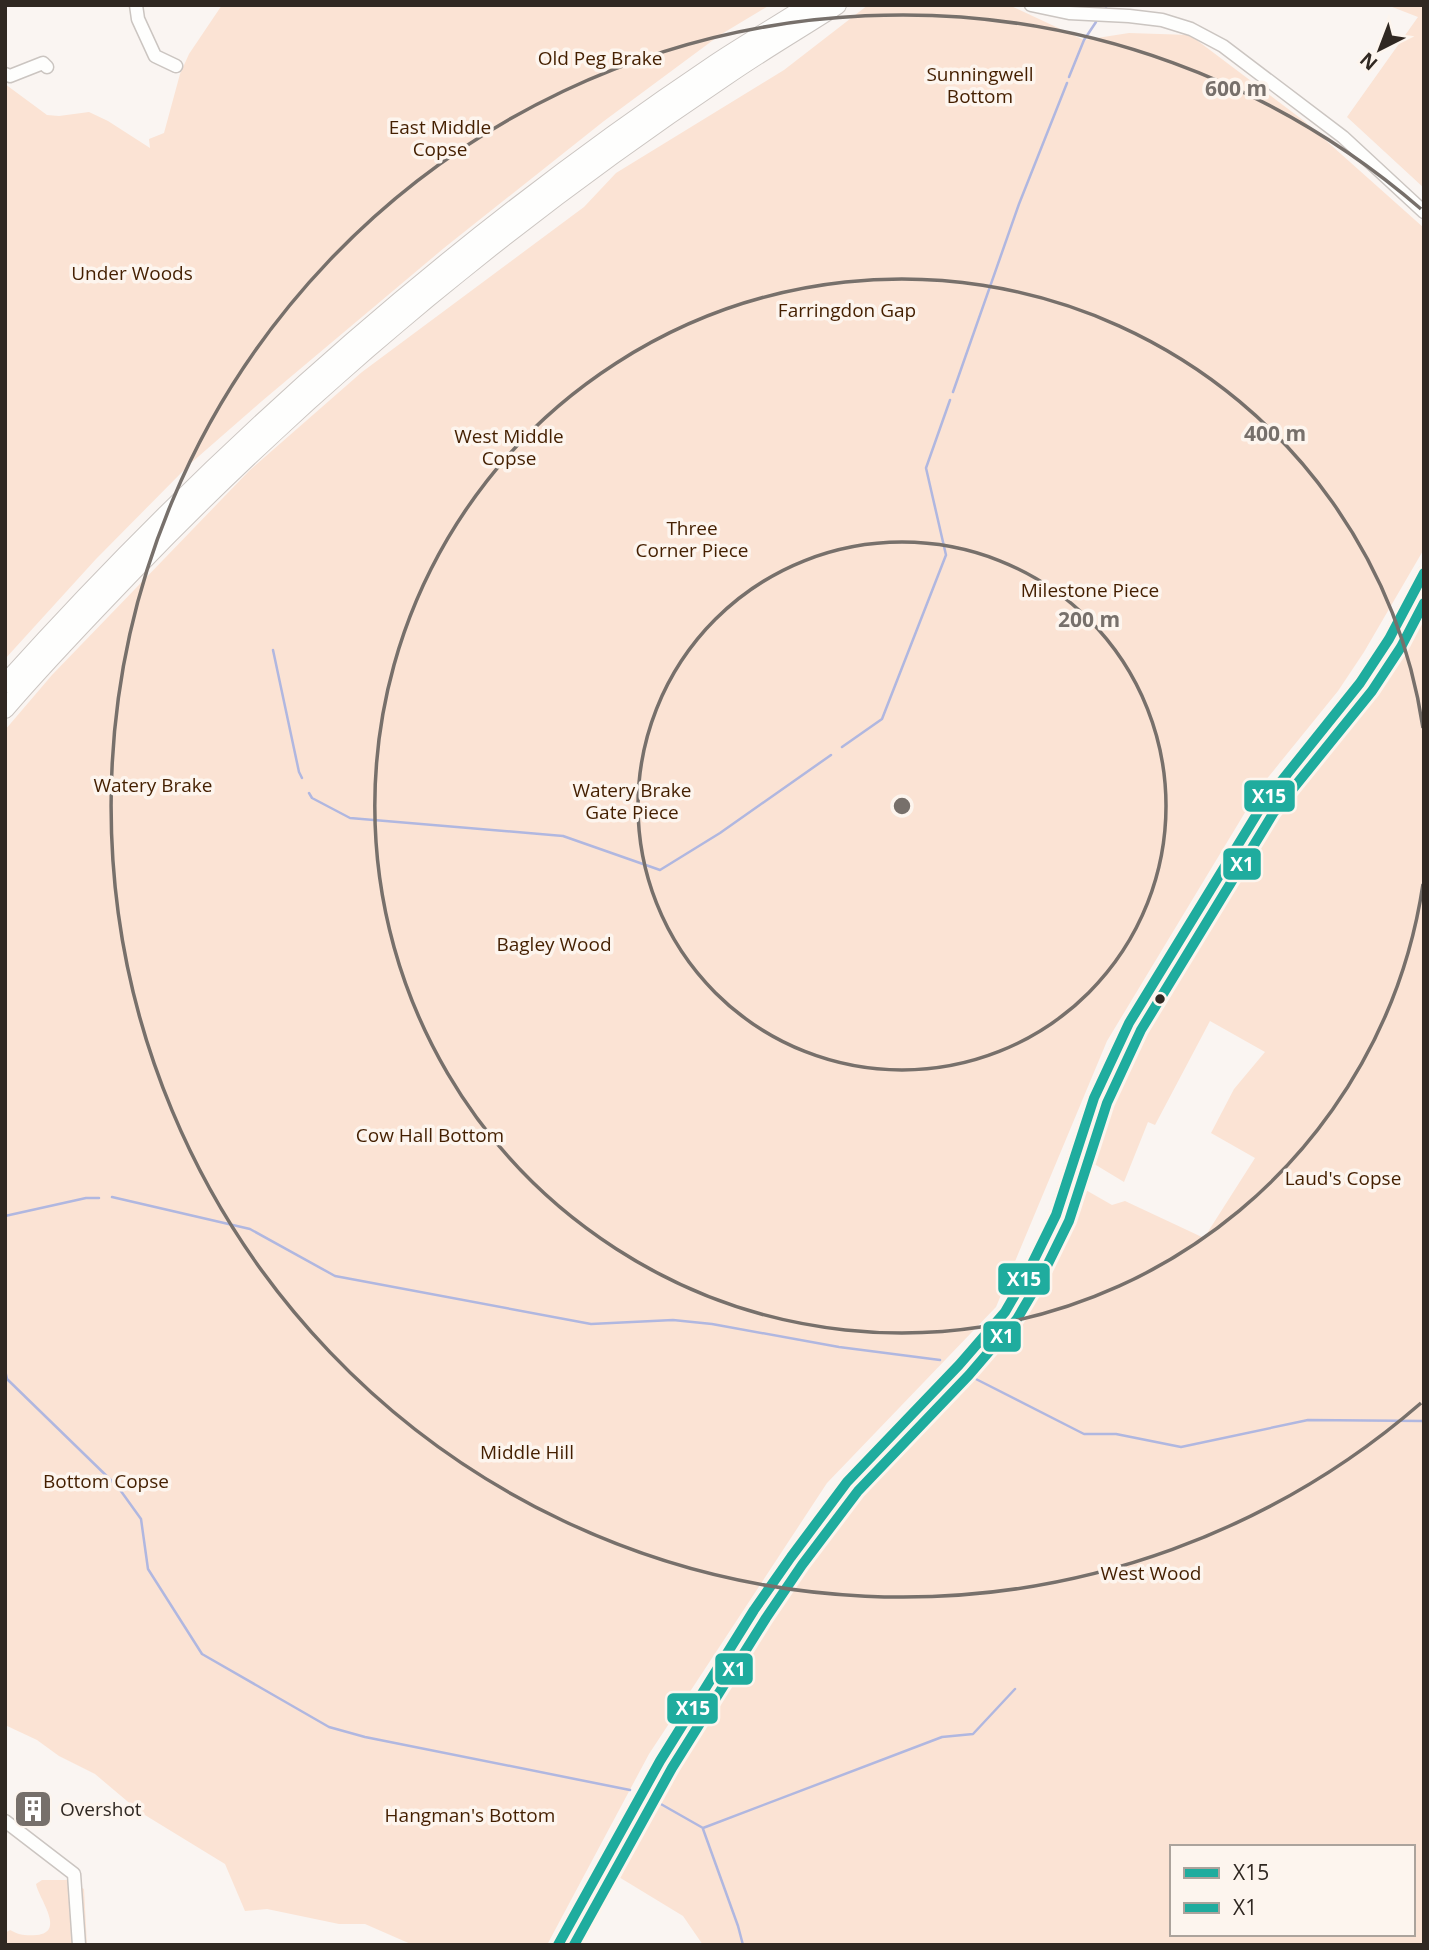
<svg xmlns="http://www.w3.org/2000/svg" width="1429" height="1950" viewBox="0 0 1429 1950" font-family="'Open Sans',sans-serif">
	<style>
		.green { fill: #fbe3d4; fill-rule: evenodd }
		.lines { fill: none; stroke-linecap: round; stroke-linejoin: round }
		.stream { stroke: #b0b7e0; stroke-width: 2.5 }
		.minor-casing { stroke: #cbc5c1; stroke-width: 15 }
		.highway-casing { stroke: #cbc5c1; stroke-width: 20 }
		.minor { stroke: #fefefd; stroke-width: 12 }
		.highway { stroke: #fefefd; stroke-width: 18 }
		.bus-1-casing { stroke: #fdf5ee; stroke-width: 16 }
		.bus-2-casing { stroke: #fdf5ee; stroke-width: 16 }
		.bus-1 { stroke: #1fac9e; stroke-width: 10 }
		.bus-2 { stroke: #1fac9e; stroke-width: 10 }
		.ring { fill: none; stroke: #77706b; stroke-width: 3.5 }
		.bus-dot { fill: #302822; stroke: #fdf5ee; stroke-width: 2.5 }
		.labels { text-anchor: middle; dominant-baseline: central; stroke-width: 7; stroke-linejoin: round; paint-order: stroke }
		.park-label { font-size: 19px; fill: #441f00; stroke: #fdf5ee }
		.poi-label { font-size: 19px; fill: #302822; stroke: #fdf5ee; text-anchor: start }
		.centre { fill: #77706b; stroke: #fdf5ee; stroke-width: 3.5 }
		.ring-label { font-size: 21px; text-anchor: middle; font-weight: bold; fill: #77706b; stroke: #fdf5ee; stroke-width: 7; stroke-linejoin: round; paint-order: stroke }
		.line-badge { stroke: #fdf5ee; stroke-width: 2.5 }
		.badge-label { font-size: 19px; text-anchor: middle; font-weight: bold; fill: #fff }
	</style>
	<rect width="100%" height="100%" fill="#faf5f2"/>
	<g class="green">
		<polygon points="222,5 770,5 720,35 604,121 444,248 262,401 191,463 96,559 5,659 5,84 47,115 59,116 89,112 108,121 150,148 149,139 164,133 180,74 189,54"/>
		<polygon points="868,5 1009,5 1084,40 1129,33 1190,35 1304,121 1424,228 1424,549 1364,652 1338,691 1261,786 1107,1041 996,1307 827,1483 649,1754 547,1945 413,1945 365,1924 339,1924 267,1909 245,1911 225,1864 140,1812 95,1774 59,1756 37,1740 5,1725 5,730 52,675 249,471 362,372 584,207 616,173 784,70"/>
		<polygon points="1387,5 1424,5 1424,188 1347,117 1418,17"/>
		<path d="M 1424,590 L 1424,1945 L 703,1945 L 683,1916 L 609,1871 L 672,1764 L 851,1494 L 1011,1323 L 1077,1185 L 1112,1205 L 1125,1201 L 1204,1238 L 1255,1158 L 1211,1133 L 1234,1089 L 1265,1052 L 1210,1021 L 1155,1125 L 1148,1122 L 1124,1182 L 1086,1159 L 1116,1065 L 1216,901 L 1325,743 L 1387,659 ZM 1172,1847 L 1413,1847 L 1413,1934 L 1172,1934 Z"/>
		<path d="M 42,1880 L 67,1880 L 84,1889 L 87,1945 L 5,1945 L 5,1933 L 10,1930 C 19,1935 26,1936 37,1935 C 66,1932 39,1899 36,1884 Z"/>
	</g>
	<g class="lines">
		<g class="stream">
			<polyline points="1106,7 1107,5"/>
			<polyline points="1069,77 1084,40 1096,22"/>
			<polyline points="953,392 1019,204 1067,83"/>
			<polyline points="273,650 299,772 302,778"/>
			<polyline points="842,747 882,719 946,555 926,468 950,400"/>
			<polyline points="309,793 312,798 350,818 563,836 660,870 720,833 831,755"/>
			<polyline points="112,1197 250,1229 335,1276 591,1324 673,1320 712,1324 839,1347 940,1360"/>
			<polyline points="5,1216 86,1198 99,1198"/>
			<polyline points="5,1370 7,1379 118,1487 141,1519 148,1569 202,1654 329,1727 365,1737 630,1790"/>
			<polyline points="968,1375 1084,1434 1116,1434 1181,1447 1308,1420 1424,1421"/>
			<polyline points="652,1799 703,1828 942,1737 973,1734 1015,1689"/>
			<polyline points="703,1829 738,1926 743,1945"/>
		</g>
		<defs>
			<g id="minor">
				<polyline points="136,5 138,19 155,56 176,66"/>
				<polyline points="1031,5 1069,13 1129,16 1162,20 1191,29 1223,46 1343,137 1424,212"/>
				<polyline points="5,74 10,76 43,63 47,67"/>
				<polyline points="5,1821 74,1874 79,1945"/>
				<polyline points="558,1945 660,1761 754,1610 791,1557 847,1482 959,1365 1005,1312 1027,1274 1056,1215 1094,1098 1129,1023 1263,804 1360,683 1389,639 1424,573"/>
			</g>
			<g id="highway">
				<path d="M 5,684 C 215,450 453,240 715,64 C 745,44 778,25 809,5"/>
				<path d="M 5,709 C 46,661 89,617 132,572 C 311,386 511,220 726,76 C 762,51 800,29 837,5"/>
			</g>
		</defs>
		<use href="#minor" class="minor-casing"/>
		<use href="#highway" class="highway-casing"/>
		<use href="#minor" class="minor"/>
		<use href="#highway" class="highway"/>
		<defs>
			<polyline id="bus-1" points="558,1945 660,1761 754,1610 791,1557 847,1482 959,1365 1005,1312 1027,1274 1056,1215 1094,1098 1129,1023 1263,804 1360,683 1389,639 1424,573"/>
			<polyline id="bus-2" points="574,1945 672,1768 766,1618 802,1565 858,1491 969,1375 1017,1319 1040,1280 1069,1221 1107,1103 1141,1030 1274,812 1372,691 1401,647 1424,603"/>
		</defs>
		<use href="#bus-1" class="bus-1-casing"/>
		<use href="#bus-2" class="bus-2-casing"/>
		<use href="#bus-1" class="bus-1"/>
		<use href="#bus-2" class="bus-2"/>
	</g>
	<g class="ring">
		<circle cx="902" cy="806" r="264"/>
		<path d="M1423 884A527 527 0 1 1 1423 728"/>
		<path d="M1421 1403A791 791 0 1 1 1421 209"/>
	</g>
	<defs>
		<symbol id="building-square" viewBox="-11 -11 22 22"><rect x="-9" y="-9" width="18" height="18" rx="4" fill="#77706b" stroke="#fdf5ee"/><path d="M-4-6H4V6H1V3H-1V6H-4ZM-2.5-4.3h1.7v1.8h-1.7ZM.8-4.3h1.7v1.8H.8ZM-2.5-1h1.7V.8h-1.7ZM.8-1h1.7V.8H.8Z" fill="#fff"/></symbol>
	</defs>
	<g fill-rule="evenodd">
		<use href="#building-square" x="11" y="1787" width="44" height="44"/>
	</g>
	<circle class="bus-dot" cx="1160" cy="999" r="6"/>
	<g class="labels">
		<g class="park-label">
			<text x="600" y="58">Old Peg Brake</text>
			<text x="980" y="74">Sunningwell<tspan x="980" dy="22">Bottom</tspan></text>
			<text x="440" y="127">East Middle<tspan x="440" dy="22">Copse</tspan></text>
			<text x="132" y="273">Under Woods</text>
			<text x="847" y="310">Farringdon Gap</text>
			<text x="509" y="436">West Middle<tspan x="509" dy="22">Copse</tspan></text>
			<text x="692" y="528">Three<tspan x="692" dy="22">Corner Piece</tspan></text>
			<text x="1090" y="590">Milestone Piece</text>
			<text x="153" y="785">Watery Brake</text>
			<text x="632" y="790">Watery Brake<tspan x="632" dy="22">Gate Piece</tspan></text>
			<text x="554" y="944">Bagley Wood</text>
			<text x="430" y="1135">Cow Hall Bottom</text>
			<text x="1343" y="1178">Laud's Copse</text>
			<text x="527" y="1452">Middle Hill</text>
			<text x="106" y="1481">Bottom Copse</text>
			<text x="1151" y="1573">West Wood</text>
			<text x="470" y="1815">Hangman's Bottom</text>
		</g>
		<g class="poi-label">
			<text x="60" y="1809">Overshot</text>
		</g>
	</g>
	<circle cx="902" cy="806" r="10" class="centre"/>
	<g class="ring-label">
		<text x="1236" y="96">600 m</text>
		<text x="1275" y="441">400 m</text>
		<text x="1089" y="627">200 m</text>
	</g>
	<g class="line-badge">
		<rect x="1243" y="779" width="53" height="34" rx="7" fill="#1fac9e"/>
		<rect x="1222" y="847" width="40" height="34" rx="7" fill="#1fac9e"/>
		<rect x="997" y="1262" width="54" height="34" rx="7" fill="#1fac9e"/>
		<rect x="982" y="1320" width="40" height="33" rx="7" fill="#1fac9e"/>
		<rect x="714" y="1652" width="40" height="34" rx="7" fill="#1fac9e"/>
		<rect x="666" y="1692" width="53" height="33" rx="7" fill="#1fac9e"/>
	</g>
	<g class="badge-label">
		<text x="1269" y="803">X15</text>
		<text x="1242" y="871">X1</text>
		<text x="1024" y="1286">X15</text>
		<text x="1002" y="1343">X1</text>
		<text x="734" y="1676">X1</text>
		<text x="693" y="1715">X15</text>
	</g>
	<rect width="1429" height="1950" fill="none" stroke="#302822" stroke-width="14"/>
	<rect x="1170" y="1845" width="245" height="91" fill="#fdf5ee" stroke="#aba39c" stroke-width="2"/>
	<rect x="1184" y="1868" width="35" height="10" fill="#1fac9e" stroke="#aba39c" stroke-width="2"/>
	<text x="1233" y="1880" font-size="21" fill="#302822">X15</text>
	<rect x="1184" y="1903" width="35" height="10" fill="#1fac9e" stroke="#aba39c" stroke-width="2"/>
	<text x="1233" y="1915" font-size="21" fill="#302822">X1</text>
	<g transform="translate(1380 49) rotate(222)" stroke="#fdf5ee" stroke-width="5" paint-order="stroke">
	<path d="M0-5L12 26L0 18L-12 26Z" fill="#302822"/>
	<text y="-10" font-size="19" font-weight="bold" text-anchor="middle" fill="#302822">N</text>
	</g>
</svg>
